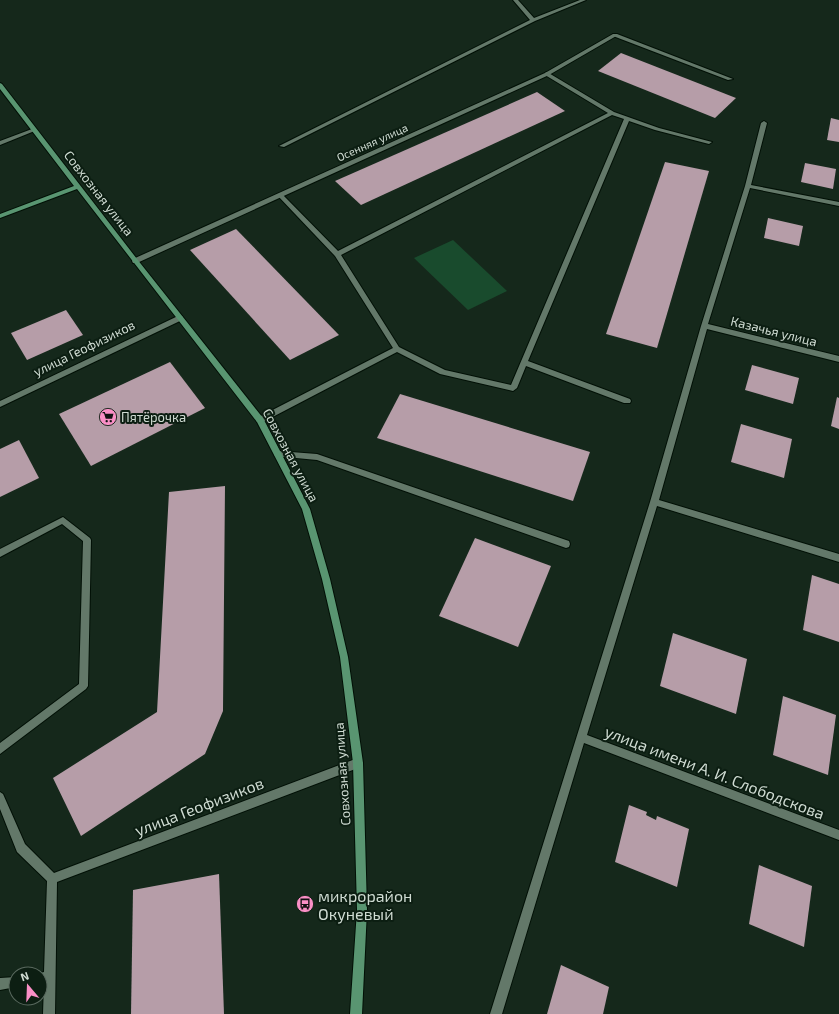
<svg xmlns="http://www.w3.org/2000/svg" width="839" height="1014" viewBox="0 0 839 1014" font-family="'Exo 2',sans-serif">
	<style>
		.green { fill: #194b2d }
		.building { fill: #b69da8 }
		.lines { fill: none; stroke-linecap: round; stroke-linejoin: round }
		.lane-casing { stroke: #021006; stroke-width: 2 }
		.street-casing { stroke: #021006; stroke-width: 2 }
		.secondary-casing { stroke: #021006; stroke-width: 2 }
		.lane { fill: #637869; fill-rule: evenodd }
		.street { fill: #637869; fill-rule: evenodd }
		.secondary { fill: #599571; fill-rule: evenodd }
		.labels { text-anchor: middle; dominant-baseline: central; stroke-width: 4; stroke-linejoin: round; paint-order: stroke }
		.far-street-label { font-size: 11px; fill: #cfdbd2; stroke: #0c1e12 }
		.street-label { font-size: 13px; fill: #cfdbd2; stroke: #0c1e12 }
		.poi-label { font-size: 13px; fill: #cfdbd2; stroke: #0c1e12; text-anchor: start }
		.near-street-label { font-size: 16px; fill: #cfdbd2; stroke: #0c1e12 }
		.near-poi-label { font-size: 16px; fill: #cfdbd2; stroke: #0c1e12; text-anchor: start }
	</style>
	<rect width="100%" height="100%" fill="#15281b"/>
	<polygon class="green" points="453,240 507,291 468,310 414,258"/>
	<g class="building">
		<polygon points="621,53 736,98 715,118 598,71"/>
		<polygon points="537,92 565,111 361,205 335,181"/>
		<polygon points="831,118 839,120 839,142 827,140"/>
		<polygon points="665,162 709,171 657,348 606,334"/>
		<polygon points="805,163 836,169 833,189 801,182"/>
		<polygon points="768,218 803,226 799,246 764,238"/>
		<polygon points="236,229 339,335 290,360 190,250"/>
		<polygon points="66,310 83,335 27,360 11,333"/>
		<polygon points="170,362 205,408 91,466 59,414"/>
		<polygon points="752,365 799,378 793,404 745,390"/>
		<polygon points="400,394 590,452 573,501 377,438"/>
		<polygon points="837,397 839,398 839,429 831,426"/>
		<polygon points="741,424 792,439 784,478 731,462"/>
		<polygon points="19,440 39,478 0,497 0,449"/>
		<polygon points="225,486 223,711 205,754 81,836 53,778 157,712 169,492"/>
		<polygon points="475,538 551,566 518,647 439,616"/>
		<polygon points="812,575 839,584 839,642 803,630"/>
		<polygon points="673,633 747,659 736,714 660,686"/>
		<polygon points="783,696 836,715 828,775 773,755"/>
		<polygon points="629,805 647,812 646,815 656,820 657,816 689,829 677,887 615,862"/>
		<polygon points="759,865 812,886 804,947 749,924"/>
		<polygon points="219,874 224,1014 131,1014 133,890"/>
		<polygon points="561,965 609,987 603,1014 547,1014"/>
	</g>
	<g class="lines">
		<defs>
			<g id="lane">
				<polygon points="513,0 518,0 534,18 580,0 586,0 535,21 284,147 279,146 530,20"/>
				<polygon points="613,34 617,34 733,79 728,80 613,36"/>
				<path d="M 547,72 L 614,112 L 659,128 L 712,142 L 709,144 L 655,130 L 629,121 L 528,361 L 630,399 L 631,401 L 630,403 L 624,403 L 526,366 L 517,388 L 513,391 L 440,374 L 397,352 L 263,422 L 257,422 L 256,420 L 257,418 L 393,348 L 335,256 L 278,196 L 278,194 L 282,194 L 338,251 L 608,113 L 545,75 L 545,73 ZM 612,115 L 624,119 L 511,385 L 445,370 L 399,347 L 341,255 Z"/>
				<polygon points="278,451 317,454 566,540 569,541 570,544 569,547 566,548 317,460 275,456 274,454"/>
				<polygon points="63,517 90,538 91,540 88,686 86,689 0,754 0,743 79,684 83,541 62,524 0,557 0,549"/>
				<polygon points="358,758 361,760 363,763 361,766 358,768 57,882 55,1014 43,1014 44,983 40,983 40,974 36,974 44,972 47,881 17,852 0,809 0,792 3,794 25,844 54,873"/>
				<polygon points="16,977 16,987 0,990 0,978"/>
			</g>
			<g id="street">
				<polygon points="613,34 618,35 549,75 137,263 133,263 132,261 133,259 545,73"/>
				<polygon points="764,121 767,123 751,185 839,202 839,206 750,188 708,324 839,356 839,362 707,329 659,500 839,554 839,562 657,506 587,735 839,830 839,840 584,743 502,1014 490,1014 650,502 701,326 745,186 761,123"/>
				<polygon points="32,129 37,130 0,145 0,141"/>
				<polygon points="178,316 182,316 183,318 182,320 0,407 0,401"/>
			</g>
			<polygon id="secondary" points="0,83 2,84 137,259 263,418 310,509 330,579 348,657 363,763 367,910 362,1014 350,1014 357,910 353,763 340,657 322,579 302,509 257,422 77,189 0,218 0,214 74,186 0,89"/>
		</defs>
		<use href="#lane" class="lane-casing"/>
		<use href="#street" class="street-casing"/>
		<use href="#secondary" class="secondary-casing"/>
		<use href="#lane" class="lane"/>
		<use href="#street" class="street"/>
		<use href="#secondary" class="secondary"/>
	</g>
	<defs>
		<symbol id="supermarket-disc" viewBox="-11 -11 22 22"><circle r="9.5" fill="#fa8fc6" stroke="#0c1e12"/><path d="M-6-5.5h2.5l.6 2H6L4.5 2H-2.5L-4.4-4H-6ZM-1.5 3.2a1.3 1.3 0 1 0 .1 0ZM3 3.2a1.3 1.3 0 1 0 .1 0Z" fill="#111"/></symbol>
		<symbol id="bus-disc" viewBox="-11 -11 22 22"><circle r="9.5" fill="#fa8fc6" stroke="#0c1e12"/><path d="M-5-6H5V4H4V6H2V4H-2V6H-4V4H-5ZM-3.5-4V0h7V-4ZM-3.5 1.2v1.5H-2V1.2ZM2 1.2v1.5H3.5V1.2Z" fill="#111"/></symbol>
	</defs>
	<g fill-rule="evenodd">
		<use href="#supermarket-disc" x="98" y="407" width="20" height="20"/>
		<use href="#bus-disc" x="295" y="894" width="20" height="20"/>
	</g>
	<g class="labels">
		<g class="far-street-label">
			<text transform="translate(372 142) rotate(-24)">Осенняя улица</text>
		</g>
		<g class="street-label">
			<text transform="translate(99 193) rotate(52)">Совхозная улица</text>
			<text transform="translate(774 331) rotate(14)">Казачья улица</text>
			<text transform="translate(84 348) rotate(-26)">улица Геофизиков</text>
			<text transform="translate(291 455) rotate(62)">Совхозная улица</text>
			<text transform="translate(342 774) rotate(-94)">Совхозная улица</text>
		</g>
		<g class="poi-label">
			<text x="121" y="417">Пятёрочка</text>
		</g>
		<g class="near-street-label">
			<text transform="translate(715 772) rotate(21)">улица имени А. И. Слободскова</text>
			<text transform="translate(199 806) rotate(-21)">улица Геофизиков</text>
		</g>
		<g class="near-poi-label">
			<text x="318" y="895">микрорайон<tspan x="318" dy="18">Окуневый</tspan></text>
		</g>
	</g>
	<g transform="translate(28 986) rotate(341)"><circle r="19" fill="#0c1e12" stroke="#5a6a5f"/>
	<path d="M0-3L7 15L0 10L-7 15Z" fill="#fa8fc6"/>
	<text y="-6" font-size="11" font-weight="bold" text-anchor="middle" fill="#cfdbd2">N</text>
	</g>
</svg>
